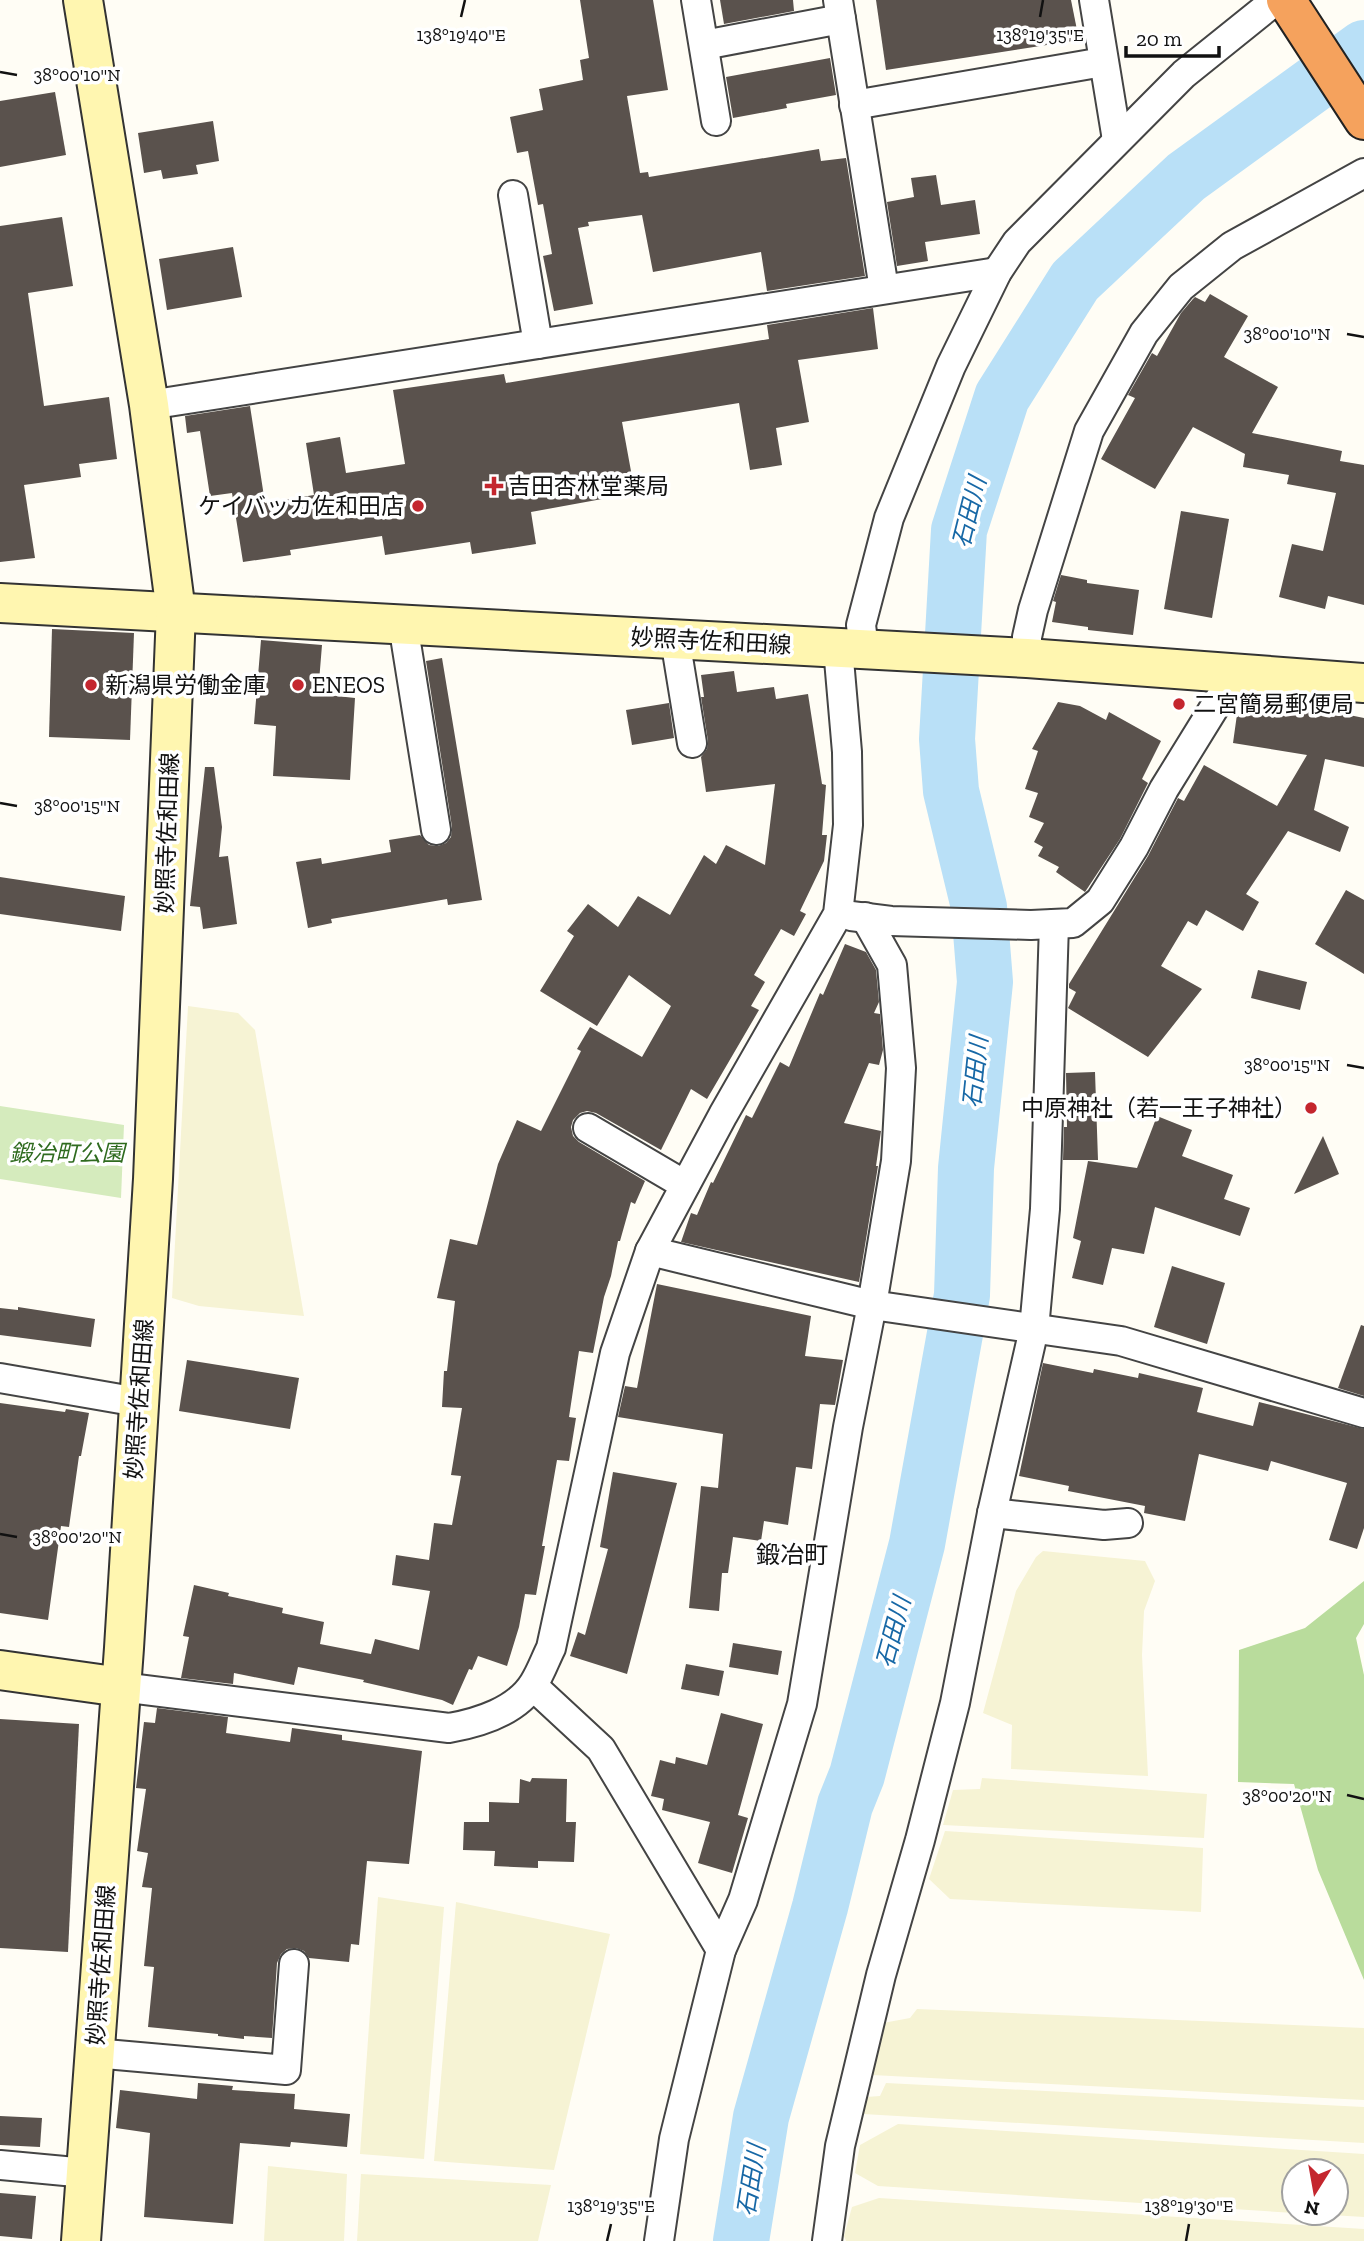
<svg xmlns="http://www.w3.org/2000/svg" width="1364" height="2241" viewBox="0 0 1364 2241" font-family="'Zilla Slab','Noto Sans JP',serif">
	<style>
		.farmland { fill: #f6f3d4 }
		.green { fill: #d5ebbd }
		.forest { fill: #b9dc9c }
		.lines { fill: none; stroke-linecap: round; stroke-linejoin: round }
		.river { stroke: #b9e0f7; stroke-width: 56 }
		.building { fill: #5a524d }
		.street-casing { stroke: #444; stroke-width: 32 }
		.secondary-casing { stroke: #333; stroke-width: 42 }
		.highway-casing { stroke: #222; stroke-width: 42 }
		.street { stroke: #fff; stroke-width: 28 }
		.secondary { stroke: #fff6b0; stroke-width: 38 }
		.highway { stroke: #f5a25d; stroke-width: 38 }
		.ticks { fill: none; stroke: #111; stroke-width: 2.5 }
		.poi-dot { fill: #c4262e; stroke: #fff; stroke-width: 2.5 }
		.labels { text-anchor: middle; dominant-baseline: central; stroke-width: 7; stroke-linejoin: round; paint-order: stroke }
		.poi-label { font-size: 23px; fill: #111; stroke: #fff; text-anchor: start }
		.street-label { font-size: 23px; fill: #111; stroke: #fff }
		.park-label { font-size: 23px; font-style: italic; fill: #2f6b1f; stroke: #fff }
		.water-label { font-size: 24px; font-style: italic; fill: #1768a6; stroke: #fff }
		.neighbourhood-label { font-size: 24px; fill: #111; stroke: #fff }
		.ticks-label { font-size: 18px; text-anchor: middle; fill: #111; stroke: #fff; stroke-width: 7; stroke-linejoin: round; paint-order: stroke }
	</style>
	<rect width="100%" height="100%" fill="#fffdf5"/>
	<g class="farmland">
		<polygon points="188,1006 238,1013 255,1030 304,1316 199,1306 172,1298"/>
		<polygon points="1043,1551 1145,1561 1155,1581 1144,1611 1142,1655 1148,1776 1011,1769 1012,1725 983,1713 1016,1591 1036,1557"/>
		<polygon points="982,1778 1207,1794 1204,1838 943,1825 953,1790 980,1789"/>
		<polygon points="945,1831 1203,1848 1201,1912 950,1899 929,1879"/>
		<polygon points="378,1897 444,1907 424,2159 360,2154"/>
		<polygon points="456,1902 610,1934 554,2170 434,2161"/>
		<polygon points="917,2009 1364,2028 1364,2100 872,2075 883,2023 910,2018"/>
		<polygon points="886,2083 1364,2107 1364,2143 863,2114 866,2097 880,2096"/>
		<polygon points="898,2124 1364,2154 1364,2217 1297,2213 1336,2213 1336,2171 1294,2171 1294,2213 878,2186 855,2173 860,2145"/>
		<polygon points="268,2166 347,2174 344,2241 264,2241"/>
		<polygon points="361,2174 551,2185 538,2241 357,2241"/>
		<polygon points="879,2198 1364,2229 1364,2241 846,2241 844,2236 852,2207"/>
	</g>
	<polygon class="green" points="0,1106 124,1125 121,1198 0,1179"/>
	<polygon class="forest" points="1364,1581 1364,1624 1356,1638 1364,1675 1364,1980 1318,1870 1294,1784 1238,1782 1239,1650 1305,1628"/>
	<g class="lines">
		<polyline class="river" points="741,2241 761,2117 820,1907 845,1805 857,1775 917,1544 962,1295 966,1168 985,982 979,907 951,791 947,739 959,530 1002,397 1075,281 1186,177 1364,48"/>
	</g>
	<g class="building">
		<polygon points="580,0 653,0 668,90 627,96 640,173 648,172 649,177 819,149 821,161 846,158 865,276 767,291 761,252 653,272 642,215 588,222 589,226 578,228 593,304 554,311 543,256 552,254 543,204 538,205 528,151 517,153 510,117 543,110 539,89 583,80 580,60 589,58"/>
		<polygon points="720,0 793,0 794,11 724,24"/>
		<polygon points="876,0 1071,0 1079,40 886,70"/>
		<polygon points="830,58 836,95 786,104 787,108 733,118 726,77"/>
		<polygon points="55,92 66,155 0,167 0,101"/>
		<polygon points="213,121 219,161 196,165 198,174 163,179 161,170 144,173 138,133"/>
		<polygon points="936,175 941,205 975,200 980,234 925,242 928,261 897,266 887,202 914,197 911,178"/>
		<polygon points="62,217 73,286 28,293 44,406 109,397 117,459 79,464 81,477 24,485 35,558 0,562 0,226"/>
		<polygon points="233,247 242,297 167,310 159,259"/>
		<polygon points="1210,294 1248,316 1224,357 1278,387 1252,433 1342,451 1340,461 1364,465 1364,605 1328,596 1325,609 1279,597 1292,544 1323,551 1336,493 1287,484 1289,475 1243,467 1245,454 1193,427 1155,489 1101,459 1135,398 1128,395 1152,353 1157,356 1181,313 1193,299 1195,297 1205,302"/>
		<polygon points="873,308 878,349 798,360 809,422 776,428 782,465 750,470 739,403 622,422 635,493 531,512 536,544 472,554 470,542 385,555 382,536 290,550 291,555 243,562 232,493 210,496 200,431 187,433 185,416 250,406 265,503 314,495 306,443 340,437 346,473 405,464 393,390 504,374 506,383 769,339 767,325"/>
		<polygon points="1181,511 1229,519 1212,618 1164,609"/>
		<polygon points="1061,575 1087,580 1087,583 1139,590 1133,635 1088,630 1088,627 1052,622 1056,602 1053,601"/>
		<polygon points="52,629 134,633 130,740 49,737"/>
		<polygon points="261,640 322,645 318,694 355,698 350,780 273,776 276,726 254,724"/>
		<polygon points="442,658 482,900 448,905 447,899 331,919 332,923 308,928 296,862 321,858 322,864 391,852 389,840 420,835 429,845 438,846 446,843 451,837 452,827 426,661"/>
		<polygon points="734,671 737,692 774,687 776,699 808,694 822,784 826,785 822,835 827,835 824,861 800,911 806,914 794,936 781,929 754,975 765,982 751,1006 759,1010 707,1099 691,1089 661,1150 596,1113 587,1111 580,1113 573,1120 571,1127 573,1136 579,1142 645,1181 635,1204 631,1202 620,1241 618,1241 611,1276 604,1297 593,1353 579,1351 569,1417 576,1418 569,1461 557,1460 542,1546 545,1546 536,1595 525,1594 519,1627 507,1666 478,1656 472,1670 469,1669 453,1705 442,1700 363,1682 364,1680 298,1667 294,1685 234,1673 233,1684 181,1678 189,1637 183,1636 194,1585 229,1593 228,1596 283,1608 282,1613 324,1622 320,1644 371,1654 375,1639 419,1650 430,1591 392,1585 396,1555 429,1560 434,1523 452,1525 461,1476 451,1475 462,1408 442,1407 444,1371 447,1371 455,1301 437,1298 450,1239 477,1245 498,1164 517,1120 541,1131 581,1051 577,1049 590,1027 642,1057 671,1006 629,975 597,1026 540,991 574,936 567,931 588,904 618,927 638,896 670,915 704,855 716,864 726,845 765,865 775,784 706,792 701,757 707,749 708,741 701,697 704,697 701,675"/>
		<polygon points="1239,700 1309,711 1310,707 1364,718 1364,767 1325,759 1314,810 1349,827 1340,852 1288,831 1246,894 1259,902 1243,931 1206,910 1197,926 1188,921 1161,966 1202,989 1148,1057 1068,1008 1076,992 1069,988 1069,984 1148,856 1178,798 1184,801 1204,765 1277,806 1307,755 1233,743"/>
		<polygon points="1058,702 1080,706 1106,720 1109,712 1161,741 1142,779 1148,783 1120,839 1085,892 1056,872 1059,867 1038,856 1043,847 1034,842 1044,823 1029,817 1038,793 1025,789 1038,751 1032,749"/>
		<polygon points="669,703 674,738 632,745 626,710"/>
		<polygon points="205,767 214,767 222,827 219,857 228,856 237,924 203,929 200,907 190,906"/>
		<polygon points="0,877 125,896 121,931 0,914"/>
		<polygon points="1346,890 1364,900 1364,974 1315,944"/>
		<polygon points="845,944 866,952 876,970 879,1002 874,1013 880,1014 883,1050 879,1065 869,1063 844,1123 881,1131 876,1166 878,1166 859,1282 681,1242 691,1213 697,1215 711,1182 713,1183 746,1115 752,1118 780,1062 789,1067 820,993 823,995"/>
		<polygon points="1258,970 1307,982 1300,1010 1251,998"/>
		<polygon points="1095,1072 1098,1160 1063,1160 1064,1127 1067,1127 1066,1073"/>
		<polygon points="1157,1116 1192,1130 1182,1156 1233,1175 1224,1199 1250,1208 1240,1236 1155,1207 1144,1254 1112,1248 1103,1285 1072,1278 1081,1241 1073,1238 1088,1161 1137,1168"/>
		<polygon points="1323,1136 1339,1174 1294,1194"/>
		<polygon points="1172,1266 1225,1283 1207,1344 1154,1327"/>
		<polygon points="657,1284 811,1316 805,1356 843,1360 835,1405 820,1404 812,1469 796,1467 788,1525 764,1521 761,1541 733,1537 728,1573 722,1573 719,1611 689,1608 701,1486 718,1488 723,1434 618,1417 625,1386 637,1388"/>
		<polygon points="18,1307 95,1319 91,1347 0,1335 0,1308 18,1310"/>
		<polygon points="1361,1325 1364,1326 1364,1396 1338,1388"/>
		<polygon points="187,1360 299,1378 290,1429 179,1411"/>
		<polygon points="1043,1363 1093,1373 1094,1369 1138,1378 1139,1373 1203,1388 1197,1412 1253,1426 1259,1402 1364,1429 1364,1528 1357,1549 1329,1540 1347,1483 1271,1461 1268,1471 1199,1454 1185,1521 1144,1513 1145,1506 1068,1491 1069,1486 1019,1476"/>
		<polygon points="0,1403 65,1412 66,1409 89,1413 81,1456 79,1456 69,1527 61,1526 48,1620 0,1613"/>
		<polygon points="613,1472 677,1483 627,1674 570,1656 578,1632 585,1635 608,1549 600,1547"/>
		<polygon points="733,1643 782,1651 778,1675 729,1667"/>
		<polygon points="686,1664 724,1671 719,1696 681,1689"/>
		<polygon points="157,1708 228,1717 226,1733 290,1742 292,1728 342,1735 342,1740 422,1751 409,1864 367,1861 359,1945 351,1944 349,1962 309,1958 304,1951 296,1948 287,1949 281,1954 277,1963 272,2038 244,2036 244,2039 218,2036 218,2034 148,2027 154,1967 144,1966 152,1888 142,1887 148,1853 137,1851 146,1789 136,1788 144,1722 155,1723"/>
		<polygon points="721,1713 763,1724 738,1815 748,1818 732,1873 698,1863 710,1822 662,1810 664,1799 651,1796 660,1760 675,1764 676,1757 707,1765"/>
		<polygon points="0,1719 79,1724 68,1952 0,1948"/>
		<polygon points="532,1778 567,1779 566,1822 576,1822 574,1862 538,1861 538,1868 494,1866 495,1851 463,1850 464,1822 489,1822 489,1802 519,1803 520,1779 530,1782"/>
		<polygon points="198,2083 233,2086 232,2090 295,2094 294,2109 350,2114 347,2147 291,2142 290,2147 240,2143 233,2224 144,2217 150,2133 116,2128 120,2090 197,2099"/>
		<polygon points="0,2116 42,2118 40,2147 0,2145"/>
		<polygon points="0,2193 36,2196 32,2239 0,2236"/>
	</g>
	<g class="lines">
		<defs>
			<g id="street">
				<polyline points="696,0 716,121"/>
				<polyline points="838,0 884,289"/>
				<polyline points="1094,0 1117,140"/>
				<polyline points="704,45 841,19"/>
				<polyline points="854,105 1103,62"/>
				<polyline points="513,195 538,344"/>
				<polyline points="149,405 997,272"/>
				<polyline points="403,624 436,830"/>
				<polyline points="675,639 692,743"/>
				<polyline points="864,649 861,625 889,518 951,366 997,272 1017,242 1184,74 1276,0"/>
				<polyline points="1027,658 1027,637 1033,610 1089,431 1144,333 1181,287 1232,246 1364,173"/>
				<polyline points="851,916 891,921 1031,925 1073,923 1100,901 1134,847 1164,789 1235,674"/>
				<polyline points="588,1128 685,1185"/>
				<polyline points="650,1251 872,1305 1121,1341 1364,1413"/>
				<polyline points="0,1378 138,1402"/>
				<polyline points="992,1513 1104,1525 1128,1523"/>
				<polyline points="533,1686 601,1749 721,1950"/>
				<path d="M 121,1687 L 449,1728 C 478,1723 517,1711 534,1683 C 541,1672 545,1660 551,1648 L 615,1353 L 650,1251 L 723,1115 L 838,914 L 848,825 L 847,752 L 838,648"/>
				<polyline points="94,2053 286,2070 294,1964"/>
				<polyline points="0,2165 86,2173"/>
				<polyline points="659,2241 674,2139 721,1950 743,1900 802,1704 848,1427 872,1305 896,1161 901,1068 892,965 865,917"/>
				<polyline points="827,2241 840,2146 881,1975 920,1840 955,1703 992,1513 1034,1329 1045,1209 1054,924"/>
			</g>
			<g id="secondary">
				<polyline points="0,603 1027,658 1364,683"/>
				<polyline points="0,1670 121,1687"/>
				<polyline points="81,2241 124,1648 153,1179 176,612 149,405 83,0"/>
			</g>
			<polyline id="highway" points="1286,0 1364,120"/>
		</defs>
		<use href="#street" class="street-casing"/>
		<use href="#secondary" class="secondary-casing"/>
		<use href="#highway" class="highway-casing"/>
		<use href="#street" class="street"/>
		<use href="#secondary" class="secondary"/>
		<use href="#highway" class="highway"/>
	</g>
	<path class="ticks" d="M 461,17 L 465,0M 1040,17 L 1043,0M 0,72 L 17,75M 1347,334 L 1364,337M 0,803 L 17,806M 1347,1065 L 1364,1068M 0,1534 L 17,1537M 1347,1795 L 1364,1799M 607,2241 L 611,2224M 1186,2241 L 1189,2224"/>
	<g class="poi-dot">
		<path d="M490.5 475.5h7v7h7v7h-7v7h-7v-7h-7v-7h7z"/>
		<circle cx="418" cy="506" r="7"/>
		<circle cx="91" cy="685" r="7"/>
		<circle cx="298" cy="685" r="7"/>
		<circle cx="1179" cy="704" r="7"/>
		<circle cx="1311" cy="1108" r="7"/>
	</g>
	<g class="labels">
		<g class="poi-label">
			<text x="508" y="486">吉田杏林堂薬局</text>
			<text x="404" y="506" text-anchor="end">ケイバッカ佐和田店</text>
			<text x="105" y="685">新潟県労働金庫</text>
			<text x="312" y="685">ENEOS</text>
			<text x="1193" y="704">二宮簡易郵便局</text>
			<text x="1297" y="1108" text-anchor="end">中原神社（若一王子神社）</text>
		</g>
		<g class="street-label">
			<text transform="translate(711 641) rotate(3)">妙照寺佐和田線</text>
			<text transform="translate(167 833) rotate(-88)">妙照寺佐和田線</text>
			<text transform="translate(139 1399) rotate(-86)">妙照寺佐和田線</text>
			<text transform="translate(101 1965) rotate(-86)">妙照寺佐和田線</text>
		</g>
		<g class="park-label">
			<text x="67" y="1153">鍛冶町公園</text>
		</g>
		<g class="water-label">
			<text transform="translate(969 512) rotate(-76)">石田川</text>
			<text transform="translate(975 1072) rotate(-84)">石田川</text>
			<text transform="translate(893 1632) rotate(-75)">石田川</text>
			<text transform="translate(751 2180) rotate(-81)">石田川</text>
		</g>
		<g class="neighbourhood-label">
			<text x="792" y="1554">鍛冶町</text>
		</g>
	</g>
	<g class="ticks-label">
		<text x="461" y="41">138°19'40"E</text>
		<text x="1040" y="41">138°19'35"E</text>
		<text x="77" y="81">38°00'10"N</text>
		<text x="1287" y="340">38°00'10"N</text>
		<text x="77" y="812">38°00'15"N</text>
		<text x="1287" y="1071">38°00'15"N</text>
		<text x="77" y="1543">38°00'20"N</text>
		<text x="1287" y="1802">38°00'20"N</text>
		<text x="611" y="2212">138°19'35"E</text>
		<text x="1189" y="2212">138°19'30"E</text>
	</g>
	<g transform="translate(1315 2192) rotate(191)"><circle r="33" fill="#ffffff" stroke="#a0a0a0" stroke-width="2"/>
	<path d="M0-5L12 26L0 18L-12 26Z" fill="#c4262e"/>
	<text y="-10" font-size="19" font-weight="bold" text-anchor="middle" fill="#111111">N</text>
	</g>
	<path d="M1126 46v10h93v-10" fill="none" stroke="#111111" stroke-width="3.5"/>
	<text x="1136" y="46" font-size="21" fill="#111111" stroke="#ffffff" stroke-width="5" paint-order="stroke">20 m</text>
</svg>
